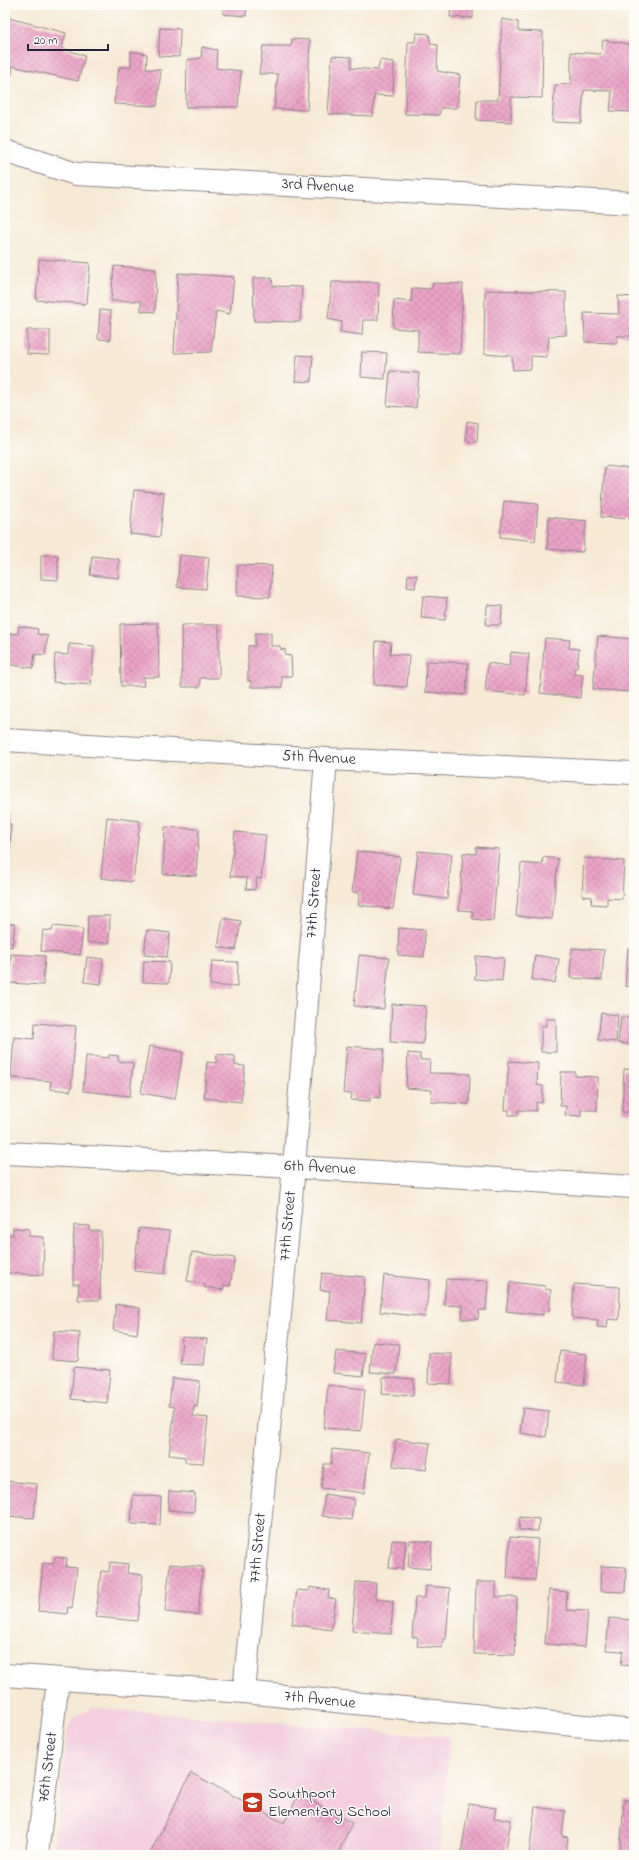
<svg xmlns="http://www.w3.org/2000/svg" width="639" height="1860" viewBox="0 0 639 1860" font-family="'Indie Flower',sans-serif">
	<style>
		.built { fill: #f3cfdf }
		.building { fill: url(#building-cross-hatch) }
		.lines { fill: none; stroke-linecap: round; stroke-linejoin: round }
		.street-casing { stroke: #8c8688; stroke-width: 24 }
		.secondary-casing { stroke: #8c8688; stroke-width: 24 }
		.street { stroke: #fff; stroke-width: 22 }
		.secondary { stroke: #fff; stroke-width: 22 }
		.labels { text-anchor: middle; dominant-baseline: central; stroke-width: 3; stroke-linejoin: round; paint-order: stroke }
		.street-label { font-size: 16px; fill: #22223b; stroke: #fdfcf7 }
		.poi-label { font-size: 16px; fill: #22223b; stroke: #fdfcf7; text-anchor: start }
	</style>
	<defs>
		<pattern id="building-cross-hatch" width="8" height="8" patternUnits="userSpaceOnUse"><rect width="8" height="8" fill="#eba4c7"/><path d="M0 0l8 8M0 8l8-8" fill="none" stroke="#c98dac"/></pattern>
	</defs>
	<rect width="100%" height="100%" fill="#fdfcf7"/>
	<filter id="ink" filterUnits="userSpaceOnUse"><feTurbulence type="fractalNoise" baseFrequency=".025" numOctaves="2"/><feDisplacementMap in="SourceGraphic" scale="8" xChannelSelector="R" yChannelSelector="G"/><feConvolveMatrix kernelMatrix="1 2 1 2 8 2 1 2 1" color-interpolation-filters="sRGB"/></filter>
	<filter id="wash" filterUnits="userSpaceOnUse"><feTurbulence type="fractalNoise" baseFrequency=".012" numOctaves="4" result="noise"/><feDisplacementMap in="SourceGraphic" scale="16" xChannelSelector="R" yChannelSelector="G"/><feGaussianBlur stdDeviation="0.9" result="paint"/><feColorMatrix in="noise" values="0 0 0 0 0 0 0 0 0 0 0 0 0 0 0 0 0 1.4 0 .05"/><feComposite in="paint" operator="in"/></filter>
	<g filter="url(#wash)">
		<rect width="100%" height="100%" fill="#f6ead5"/>
		<polygon class="built" points="94,1708 450,1737 440,1855 53,1855 68,1729 74,1717"/>
		<g id="blocks">
			<g class="building">
				<polygon points="224,5 247,5 246,16 223,14"/>
				<polygon points="451,5 473,5 473,18 450,17"/>
				<polygon points="5,17 66,33 62,48 85,56 78,81 12,66 12,74 5,73"/>
				<polygon points="502,19 518,22 518,31 543,32 542,98 511,97 511,122 476,120 477,100 498,100"/>
				<polygon points="160,28 180,29 179,57 158,56"/>
				<polygon points="416,33 429,34 431,44 438,45 437,71 460,75 457,108 441,108 439,115 405,114 408,42 415,42"/>
				<polygon points="292,39 310,40 307,110 274,109 278,74 259,74 263,46 291,46"/>
				<polygon points="603,40 630,44 630,64 634,64 634,112 610,111 612,91 584,90 581,123 552,122 555,85 571,84 571,52 601,54"/>
				<polygon points="202,47 217,50 216,68 241,71 238,107 186,107 187,60 201,58"/>
				<polygon points="131,51 147,54 146,69 161,70 157,106 114,104 119,67 131,67"/>
				<polygon points="332,56 351,57 351,68 378,70 380,60 394,62 393,96 374,95 373,116 328,114"/>
				<polygon points="5,247 8,248 6,260 5,260"/>
				<polygon points="39,259 90,263 87,304 36,300"/>
				<polygon points="114,266 156,269 155,312 141,311 141,301 111,301"/>
				<polygon points="178,273 234,277 230,314 216,311 211,352 174,353"/>
				<polygon points="253,278 272,278 273,286 302,287 300,322 254,321"/>
				<polygon points="332,282 379,282 378,320 363,320 362,335 340,332 342,322 328,319"/>
				<polygon points="433,283 463,284 460,354 418,352 418,330 393,328 394,300 411,302 412,288 432,289"/>
				<polygon points="485,290 566,292 566,335 549,336 547,357 531,356 531,369 513,370 512,356 484,354"/>
				<polygon points="618,296 634,297 634,336 617,336 617,343 585,342 584,313 619,314"/>
				<polygon points="100,310 111,311 110,340 98,339"/>
				<polygon points="27,330 50,330 50,355 27,354"/>
				<polygon points="362,352 387,353 385,379 361,377"/>
				<polygon points="297,355 313,356 311,382 295,381"/>
				<polygon points="390,371 419,373 416,408 387,406"/>
				<polygon points="467,421 478,423 477,442 466,441"/>
				<polygon points="605,466 634,469 634,519 601,517"/>
				<polygon points="134,490 164,493 160,537 130,534"/>
				<polygon points="504,501 538,504 535,541 500,537"/>
				<polygon points="549,517 586,521 583,552 547,549"/>
				<polygon points="41,555 58,555 58,580 41,579"/>
				<polygon points="180,555 209,558 206,589 177,587"/>
				<polygon points="92,556 119,559 118,578 90,575"/>
				<polygon points="238,565 272,566 270,597 237,596"/>
				<polygon points="408,575 417,575 415,588 407,587"/>
				<polygon points="423,596 447,598 445,620 421,618"/>
				<polygon points="487,605 502,606 501,625 486,625"/>
				<polygon points="158,623 159,677 143,677 144,686 121,686 120,624"/>
				<polygon points="181,625 219,625 219,678 200,678 200,687 182,687"/>
				<polygon points="19,626 38,629 37,634 48,636 45,655 35,654 33,668 5,664 7,633 18,634"/>
				<polygon points="255,633 271,633 271,646 280,646 281,650 285,649 285,655 291,656 292,676 282,676 282,687 251,687 251,681 248,681 248,646 255,646"/>
				<polygon points="598,636 634,639 631,692 593,689"/>
				<polygon points="545,638 570,640 569,648 579,649 577,668 574,668 574,674 583,675 580,698 540,693"/>
				<polygon points="376,641 391,642 390,654 409,655 407,687 374,685"/>
				<polygon points="69,644 94,646 91,685 53,682 55,654 68,655"/>
				<polygon points="511,652 529,654 525,695 485,691 488,663 509,666"/>
				<polygon points="426,661 468,663 466,695 425,692"/>
				<polygon points="5,813 9,814 8,824 11,824 10,854 5,853"/>
				<polygon points="107,817 140,821 133,882 101,878"/>
				<polygon points="165,827 199,829 196,876 163,874"/>
				<polygon points="235,832 266,835 261,879 257,878 255,890 246,889 247,878 230,876"/>
				<polygon points="476,847 499,849 493,921 473,919 473,911 459,910 463,853 476,854"/>
				<polygon points="357,851 400,857 393,909 358,905 360,893 352,892"/>
				<polygon points="418,851 452,854 447,899 413,895"/>
				<polygon points="543,857 558,859 552,919 516,916 521,863 542,865"/>
				<polygon points="584,858 624,861 622,899 607,898 607,905 591,904 592,897 582,896"/>
				<polygon points="88,916 110,916 109,943 87,942"/>
				<polygon points="223,918 241,921 236,950 218,947"/>
				<polygon points="5,923 15,924 12,947 5,946"/>
				<polygon points="53,926 83,929 80,955 41,951 43,930 52,931"/>
				<polygon points="399,928 425,930 424,957 398,955"/>
				<polygon points="147,930 170,933 167,957 144,955"/>
				<polygon points="572,948 604,950 602,980 570,978"/>
				<polygon points="628,948 634,949 634,987 625,986"/>
				<polygon points="11,954 45,956 43,985 9,983"/>
				<polygon points="359,955 389,958 384,1009 354,1006"/>
				<polygon points="535,955 559,959 555,983 532,980"/>
				<polygon points="476,956 504,958 502,981 475,979"/>
				<polygon points="87,957 103,959 101,984 84,982"/>
				<polygon points="144,961 170,962 169,983 143,982"/>
				<polygon points="212,961 238,962 237,987 210,985"/>
				<polygon points="392,1004 426,1006 423,1044 390,1042"/>
				<polygon points="601,1013 618,1015 616,1042 598,1040"/>
				<polygon points="621,1017 634,1018 634,1045 618,1043"/>
				<polygon points="546,1019 556,1019 556,1052 541,1052 541,1026 546,1026"/>
				<polygon points="35,1023 76,1026 71,1091 50,1089 51,1081 11,1078 14,1037 34,1039"/>
				<polygon points="149,1046 183,1052 175,1099 141,1093"/>
				<polygon points="347,1046 384,1049 380,1098 370,1097 370,1101 351,1100 352,1094 343,1093"/>
				<polygon points="408,1053 420,1054 420,1060 430,1060 429,1073 470,1074 469,1104 431,1102 432,1090 406,1088"/>
				<polygon points="217,1054 235,1056 235,1065 245,1066 241,1102 204,1098 207,1062 216,1063"/>
				<polygon points="109,1055 118,1056 118,1061 133,1063 130,1096 83,1091 86,1056 109,1058"/>
				<polygon points="509,1061 538,1063 537,1085 543,1086 542,1103 536,1102 536,1111 518,1110 518,1115 509,1115 509,1110 505,1110"/>
				<polygon points="624,1069 634,1070 634,1112 622,1112"/>
				<polygon points="561,1072 575,1072 575,1076 598,1077 597,1110 581,1110 581,1116 565,1115 566,1106 560,1106"/>
				<polygon points="74,1225 90,1226 90,1231 101,1231 100,1300 78,1300 79,1284 73,1284"/>
				<polygon points="13,1228 29,1229 29,1236 44,1237 43,1275 5,1273 6,1235 13,1235"/>
				<polygon points="139,1228 170,1231 165,1274 134,1271"/>
				<polygon points="192,1252 235,1258 230,1286 224,1285 223,1290 204,1287 205,1284 187,1281"/>
				<polygon points="322,1273 365,1277 361,1323 327,1320 330,1291 320,1290"/>
				<polygon points="384,1275 430,1280 425,1317 380,1312"/>
				<polygon points="446,1279 488,1281 486,1310 479,1310 478,1319 462,1319 463,1306 444,1305"/>
				<polygon points="510,1282 545,1286 545,1289 551,1290 549,1311 543,1310 543,1315 506,1311"/>
				<polygon points="574,1284 620,1287 619,1320 608,1319 607,1328 597,1327 598,1320 572,1318"/>
				<polygon points="116,1304 140,1308 137,1334 113,1330"/>
				<polygon points="54,1331 80,1333 78,1361 52,1359"/>
				<polygon points="182,1337 207,1339 204,1365 180,1364"/>
				<polygon points="373,1342 399,1344 396,1374 370,1372"/>
				<polygon points="336,1351 366,1354 363,1376 333,1373"/>
				<polygon points="560,1351 587,1354 584,1385 557,1382"/>
				<polygon points="429,1353 452,1354 451,1384 428,1383"/>
				<polygon points="74,1367 110,1370 107,1403 71,1399"/>
				<polygon points="383,1377 414,1379 413,1396 382,1394"/>
				<polygon points="172,1378 200,1381 197,1407 194,1406 193,1416 208,1418 203,1463 185,1462 185,1457 169,1455 175,1407 169,1406"/>
				<polygon points="328,1385 365,1389 361,1431 324,1428"/>
				<polygon points="523,1408 549,1411 546,1437 520,1433"/>
				<polygon points="396,1439 430,1443 426,1470 393,1466"/>
				<polygon points="332,1449 369,1453 364,1493 321,1488 324,1464 331,1464"/>
				<polygon points="5,1481 37,1484 34,1518 5,1516"/>
				<polygon points="169,1491 195,1493 194,1512 168,1510"/>
				<polygon points="325,1494 354,1499 351,1520 322,1516"/>
				<polygon points="133,1495 161,1497 160,1525 131,1524"/>
				<polygon points="520,1517 539,1519 538,1531 519,1530"/>
				<polygon points="510,1537 538,1539 535,1580 507,1578"/>
				<polygon points="392,1540 406,1541 403,1569 389,1568"/>
				<polygon points="410,1540 432,1542 430,1569 408,1567"/>
				<polygon points="55,1557 67,1558 66,1567 77,1568 72,1608 68,1607 67,1614 38,1611 43,1563 54,1564"/>
				<polygon points="110,1562 128,1564 127,1573 143,1575 138,1621 96,1617 101,1571 109,1572"/>
				<polygon points="170,1564 203,1567 198,1615 165,1612"/>
				<polygon points="601,1566 626,1567 625,1592 600,1591"/>
				<polygon points="356,1582 376,1583 375,1599 393,1601 391,1634 352,1631"/>
				<polygon points="476,1582 496,1582 496,1597 517,1597 515,1655 474,1654"/>
				<polygon points="426,1586 450,1588 446,1639 443,1639 442,1648 417,1646 418,1637 412,1637 415,1598 425,1598"/>
				<polygon points="310,1587 329,1590 328,1598 336,1599 331,1630 292,1624 297,1590 309,1591"/>
				<polygon points="549,1590 567,1592 566,1610 588,1611 585,1647 545,1644"/>
				<polygon points="609,1618 634,1620 634,1666 621,1665 623,1651 606,1650"/>
				<polygon points="191,1773 284,1823 299,1794 352,1823 337,1855 149,1855"/>
				<polygon points="624,1800 634,1801 634,1855 620,1855"/>
				<polygon points="469,1804 496,1808 494,1818 511,1820 505,1855 461,1855"/>
				<polygon points="535,1807 565,1811 562,1836 568,1837 566,1853 560,1852 560,1855 529,1855"/>
			</g>
		</g>
	</g>
	<g filter="url(#ink)">
		<use href="#blocks" fill-opacity="0" stroke="#8c8688" stroke-width="1"/>
		<g class="lines">
			<defs>
				<g id="street">
					<polyline points="5,151 76,174 634,203"/>
					<polyline points="5,740 326,759 634,773"/>
					<polyline points="5,1153 294,1167 634,1187"/>
					<polyline points="244,1692 294,1167 326,759"/>
					<polyline points="37,1855 58,1680"/>
				</g>
				<polyline id="secondary" points="5,1675 244,1692 634,1731"/>
			</defs>
			<use href="#street" class="street-casing"/>
			<use href="#secondary" class="secondary-casing"/>
			<use href="#street" class="street"/>
			<use href="#secondary" class="secondary"/>
		</g>
	</g>
	<defs>
		<symbol id="school-square" viewBox="-11 -11 22 22"><rect x="-9" y="-9" width="18" height="18" rx="4" fill="#c8321e" stroke="#fdfcf7"/><path d="M0-5L7-2L0 1L-7-2ZM-4 1L0 2.5L4 1V4Q0 6-4 4Z" fill="#fff"/></symbol>
	</defs>
	<g fill-rule="evenodd">
		<use href="#school-square" x="240" y="1790" width="25" height="25"/>
	</g>
	<g class="labels">
		<g class="street-label">
			<text transform="translate(318 186) rotate(3)">3rd Avenue</text>
			<text transform="translate(319 758) rotate(3)">5th Avenue</text>
			<text transform="translate(314 903) rotate(-86)">77th Street</text>
			<text transform="translate(320 1168) rotate(3)">6th Avenue</text>
			<text transform="translate(288 1226) rotate(-85)">77th Street</text>
			<text transform="translate(258 1548) rotate(-85)">77th Street</text>
			<text transform="translate(320 1700) rotate(6)">7th Avenue</text>
			<text transform="translate(48 1767) rotate(-83)">76th Street</text>
		</g>
		<g class="poi-label">
			<text x="268" y="1794">Southport<tspan x="268" dy="18">Elementary School</tspan></text>
		</g>
	</g>
	<rect width="639" height="1860" fill="none" stroke="#fdfcf7" stroke-width="20"/>
	<path d="M28 44v6h80v-6" fill="none" stroke="#22223b" stroke-width="2"/>
	<text x="34" y="44" font-size="12" fill="#22223b" stroke="#fdfcf7" stroke-width="3" paint-order="stroke">20 m</text>
</svg>
